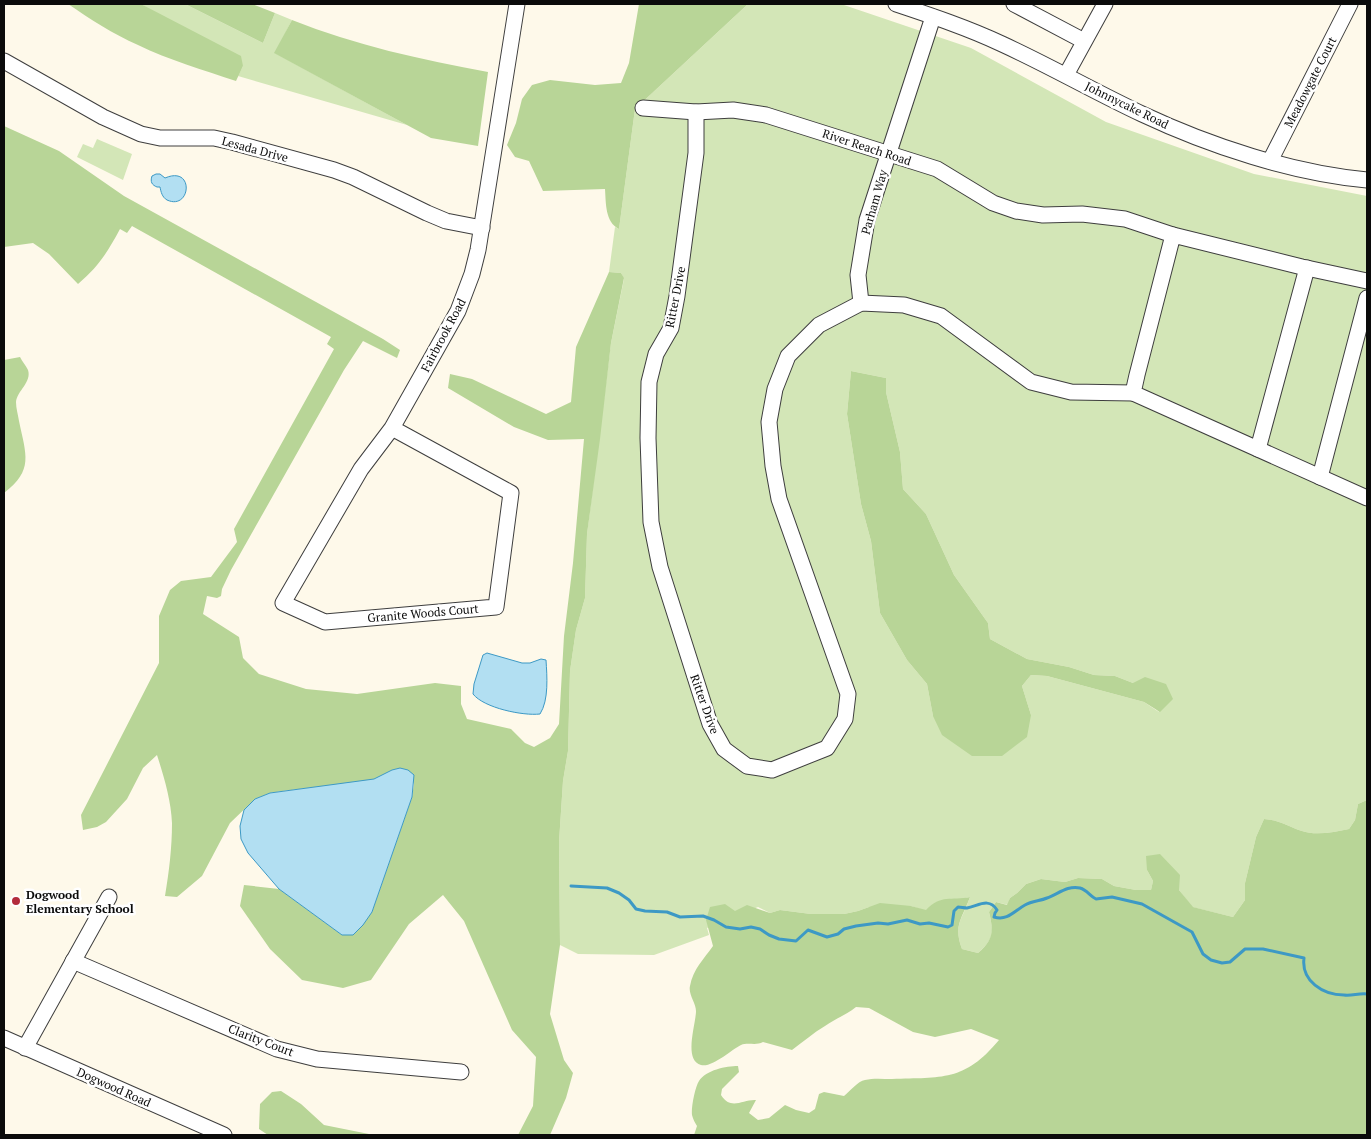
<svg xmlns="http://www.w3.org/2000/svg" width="1371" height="1139" viewBox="0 0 1371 1139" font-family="'PT Serif',serif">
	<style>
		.green { fill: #d3e6b7; fill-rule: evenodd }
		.forest { fill: #b8d597 }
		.water { fill: #b2dff2; stroke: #3d99c5 }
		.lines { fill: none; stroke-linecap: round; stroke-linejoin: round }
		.stream { stroke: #3d99c5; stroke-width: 3 }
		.minor-casing { stroke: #3e3e3e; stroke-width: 17 }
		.minor { stroke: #fff; stroke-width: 15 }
		.poi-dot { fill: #b32c3c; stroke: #fff; stroke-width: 2 }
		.labels { text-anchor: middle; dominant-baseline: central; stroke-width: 5; stroke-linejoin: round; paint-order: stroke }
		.street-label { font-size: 12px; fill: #0b0b0b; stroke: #fff }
		.poi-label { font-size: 12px; font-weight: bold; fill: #0b0b0b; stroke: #fff; text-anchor: start }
	</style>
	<rect width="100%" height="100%" fill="#fef9ea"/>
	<g class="green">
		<polygon points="141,4 185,4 263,43 275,13 292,20 275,53 407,125 238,76 243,66"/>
		<path d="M 748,4 L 841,4 L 971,48 L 1106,122 L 1254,174 L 1367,196 L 1367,800 L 1358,804 L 1355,820 L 1349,829 C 1334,832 1316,836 1302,831 C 1287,826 1280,820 1264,819 L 1256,837 L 1245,883 L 1245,900 L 1233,917 L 1192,907 L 1179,890 L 1147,870 L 1153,881 L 1151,890 L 1136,890 L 1114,886 L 1102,879 L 1078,878 L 1065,882 L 1041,879 L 1026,884 L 1017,893 L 1010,898 L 1008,905 L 996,902 L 989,912 C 994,933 994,939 978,953 L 962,949 C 953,925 962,920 970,897 L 958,900 L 948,899 L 926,911 L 911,906 L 869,907 L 858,911 L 844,914 L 811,914 L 780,910 L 770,913 L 758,907 L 707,928 L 709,935 L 654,955 L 578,954 L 560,945 L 559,842 L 563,781 L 568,751 L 570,671 L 576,630 L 585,598 L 587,534 L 611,343 L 624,279 L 621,273 L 609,272 L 615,227 L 619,229 L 635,109 ZM 851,371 L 886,378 L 886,392 L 900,452 L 903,489 L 926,514 L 954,575 L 988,623 L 990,639 L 1027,659 L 1069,667 L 1094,675 L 1115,676 L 1133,683 L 1159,712 L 1144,702 L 1047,676 L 1031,675 L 1022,686 L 1031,715 L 933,716 L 927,684 L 907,660 L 880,613 L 871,541 L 861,504 L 847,414 Z"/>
		<polygon points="97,139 132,154 123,180 77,157 83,144 93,148"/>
	</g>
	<g class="forest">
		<path d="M 68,4 L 141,4 L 241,56 L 243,66 L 236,81 C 203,70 169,60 138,45 C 113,34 90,19 68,4 Z"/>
		<polygon points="185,4 252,4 275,13 263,43"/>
		<path d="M 639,4 L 748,4 L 635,109 L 619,229 C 605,222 606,203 605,189 L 543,191 L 529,161 L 515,157 L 507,145 L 516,123 L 522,99 L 532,85 L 550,80 L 595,85 L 621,83 L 629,63 Z"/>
		<path d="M 292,20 C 355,45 422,60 488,72 L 478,146 L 431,138 L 274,53 Z"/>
		<path d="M 4,126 L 59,151 L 124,196 L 383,339 L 400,350 L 397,358 L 363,341 L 344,370 L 231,570 L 222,589 L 221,596 L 217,598 L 207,596 L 203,614 L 239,637 L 243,658 L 259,674 L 306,689 L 357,694 L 435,683 L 461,686 L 461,704 L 467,719 L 511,729 L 525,743 L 534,747 L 550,738 L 559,724 L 564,636 L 573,563 L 584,439 L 548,440 L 514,427 L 448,388 L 450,374 L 472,379 L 546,414 L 571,402 L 576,347 L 609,272 L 621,273 L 624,278 L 611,343 L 600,439 L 587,534 L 585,598 L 576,630 L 570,671 L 568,751 L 563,781 L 559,842 L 560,945 L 550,1014 L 564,1060 L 573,1073 L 566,1098 L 550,1135 L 518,1135 L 533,1106 L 536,1057 L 512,1030 L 464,921 L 443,895 L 409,924 L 371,980 L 343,988 L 302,980 L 270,949 L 240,906 L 244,885 L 279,889 L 342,935 L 372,912 L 412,797 L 414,784 L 408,770 C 390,765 387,776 372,780 C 339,787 304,787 270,793 L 255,799 L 230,823 L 202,876 L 177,897 L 165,896 C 169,872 172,848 172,823 C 171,800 164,777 157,755 L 143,768 L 127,799 L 106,822 L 97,827 L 83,830 L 81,815 L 159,663 L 159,616 L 170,590 L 181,581 L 211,577 L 237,542 L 234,529 L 334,349 L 327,344 L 331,337 L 132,226 L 127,233 L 120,229 C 107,253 99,266 78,284 L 49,254 L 33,243 L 4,247 Z"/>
		<path d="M 20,357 C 22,361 26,366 28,370 C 32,382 17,391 16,402 C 16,408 18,415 19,421 C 26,455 34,470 4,493 L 4,360 Z"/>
		<polygon points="851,371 886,378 886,392 900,452 903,489 926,514 954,575 988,623 990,639 1027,659 1069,667 1094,675 1115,676 1133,683 1145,677 1166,684 1173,699 1160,712 1144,702 1047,676 1031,675 1022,686 1031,715 1027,737 1002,756 972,756 942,735 933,716 927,684 907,660 880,613 871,541 861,504 847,414"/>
		<path d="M 1367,800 L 1367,1135 L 694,1135 L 697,1126 C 695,1123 693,1119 692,1115 C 691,1108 695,1087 699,1081 C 706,1070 726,1066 738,1066 L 739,1072 L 722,1089 L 721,1095 C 731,1111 743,1099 756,1100 L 749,1113 L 758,1120 L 769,1118 L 785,1105 L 796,1110 L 809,1113 L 815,1109 L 819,1094 L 824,1092 L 844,1096 C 849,1092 858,1081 865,1080 C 873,1078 883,1079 892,1079 C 942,1077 964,1082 999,1040 L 971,1029 L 935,1037 L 913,1032 L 869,1008 L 856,1007 C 846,1015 835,1019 825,1026 C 813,1033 803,1042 792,1050 L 763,1042 C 756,1046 748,1042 741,1045 C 731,1050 712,1068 701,1065 C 683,1060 696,1024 696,1011 C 696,1003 688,994 690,986 C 693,969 704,959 713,946 L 706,920 L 710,907 L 725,904 L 735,911 L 747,905 L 770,913 L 780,910 L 811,914 L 844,914 L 858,911 L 880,903 L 911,906 L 926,910 C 941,894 951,901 970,897 C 962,919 953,925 962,949 L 978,953 C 993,940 994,932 989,912 L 996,902 L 1007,905 L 1010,898 L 1017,893 L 1026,884 L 1041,879 L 1065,882 L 1078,878 L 1102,879 L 1114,886 L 1136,890 L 1151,890 L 1153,881 L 1147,870 L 1146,856 L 1160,854 L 1180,875 L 1179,890 L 1193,907 L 1233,917 L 1245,900 L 1245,883 L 1256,837 L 1264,819 C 1280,820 1287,826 1302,831 C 1316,836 1334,832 1349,829 L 1355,820 L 1358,804 Z"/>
		<polygon points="281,1091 301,1104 324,1125 374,1135 268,1135 259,1129 260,1104 272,1092"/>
	</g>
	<g class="water">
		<path d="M 156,174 L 160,174 L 165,178 C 195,165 191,211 167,200 C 162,197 161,192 160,187 L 157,187 C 152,185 150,182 152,176 Z"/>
		<path d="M 487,653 L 522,663 L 530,663 L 541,659 L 546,660 C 547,676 549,700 540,714 C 523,716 484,708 473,694 L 474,684 L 483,655 Z"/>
		<polygon points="400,768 408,770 414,775 412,797 372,912 363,925 353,935 342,935 279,889 248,853 241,839 240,826 244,810 255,799 270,793 374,779 392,770"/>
	</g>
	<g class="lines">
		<path class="stream" d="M 571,886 L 607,888 L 619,893 L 629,900 L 636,909 L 645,911 L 667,912 L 680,917 L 703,916 L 714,920 L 726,927 L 740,929 L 751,927 L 760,929 L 769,935 L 779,939 L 796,941 L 808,930 L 827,937 L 838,934 L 844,929 L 856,926 L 878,923 L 888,924 L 907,920 L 920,924 L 929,923 L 948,927 L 952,925 L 954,911 L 958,907 C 961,907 964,908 967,908 C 978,906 989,897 997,910 L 995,913 L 994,917 C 1008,921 1014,911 1025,905 C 1032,901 1040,901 1047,898 C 1058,894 1068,885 1080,888 C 1087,890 1090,896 1096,899 L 1112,897 L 1142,904 L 1192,932 L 1203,954 L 1211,960 L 1222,963 L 1230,962 L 1245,949 L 1263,949 L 1304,958 C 1301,981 1323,995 1344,995 C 1352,996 1359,993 1367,994"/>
		<defs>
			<g id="minor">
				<path d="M 896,4 C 932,16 968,28 1002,44 C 1050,66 1095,92 1142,114 C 1210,146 1292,173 1367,180"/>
				<polyline points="1014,4 1084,41"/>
				<polyline points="4,61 103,117 141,134 160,138 214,138 232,142 334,170 353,177 427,213 446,221 482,228"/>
				<polyline points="1066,75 1105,4"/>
				<polyline points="643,108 696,112 733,110 766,115 937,169 993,203 1016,211 1043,215 1082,214 1125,219 1173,235"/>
				<polyline points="696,112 696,153 677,296 671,328 656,354 649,382 648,438 651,522 660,567 710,724 724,749 747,766 772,770 827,748 845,719 848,694 779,499 773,466 769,422 775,389 788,356 819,325 861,303 904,305 941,316 1031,382 1071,392 1133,393"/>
				<polyline points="1270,161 1350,4"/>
				<polyline points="1367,281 1302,267 1173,235 1137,375 1133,393 1367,498"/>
				<polyline points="861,303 858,275 867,220 933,17"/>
				<polyline points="392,428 511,493 496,607 325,622 283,603 361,469 392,428 458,311 472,274 478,250 517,4"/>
				<polyline points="1258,449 1307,268"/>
				<polyline points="1320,477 1367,298"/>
				<polyline points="73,961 277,1049 317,1059 461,1072"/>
				<polyline points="4,1038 224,1135"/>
				<polyline points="25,1048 109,897"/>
			</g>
		</defs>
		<use href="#minor" class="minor-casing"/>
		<use href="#minor" class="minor"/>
	</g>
	<circle class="poi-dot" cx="16" cy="901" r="5"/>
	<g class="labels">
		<g class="street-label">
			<text transform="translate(1310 82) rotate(-63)">Meadowgate Court</text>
			<text transform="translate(1127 105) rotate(26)">Johnnycake Road</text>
			<text transform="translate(867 147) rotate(18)">River Reach Road</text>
			<text transform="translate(255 149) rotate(15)">Lesada Drive</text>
			<text transform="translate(874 202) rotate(-74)">Parham Way</text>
			<text transform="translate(675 297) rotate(-79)">Ritter Drive</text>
			<text transform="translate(443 335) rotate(-62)">Fairbrook Road</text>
			<text transform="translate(423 613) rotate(-5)">Granite Woods Court</text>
			<text transform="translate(705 704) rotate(70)">Ritter Drive</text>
			<text transform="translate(261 1040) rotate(21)">Clarity Court</text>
			<text transform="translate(114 1087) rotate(24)">Dogwood Road</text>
		</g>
		<g class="poi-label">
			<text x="26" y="894">Dogwood<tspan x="26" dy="14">Elementary School</tspan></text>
		</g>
	</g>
	<rect width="1371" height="1139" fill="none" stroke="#0b0b0b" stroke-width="10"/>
</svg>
